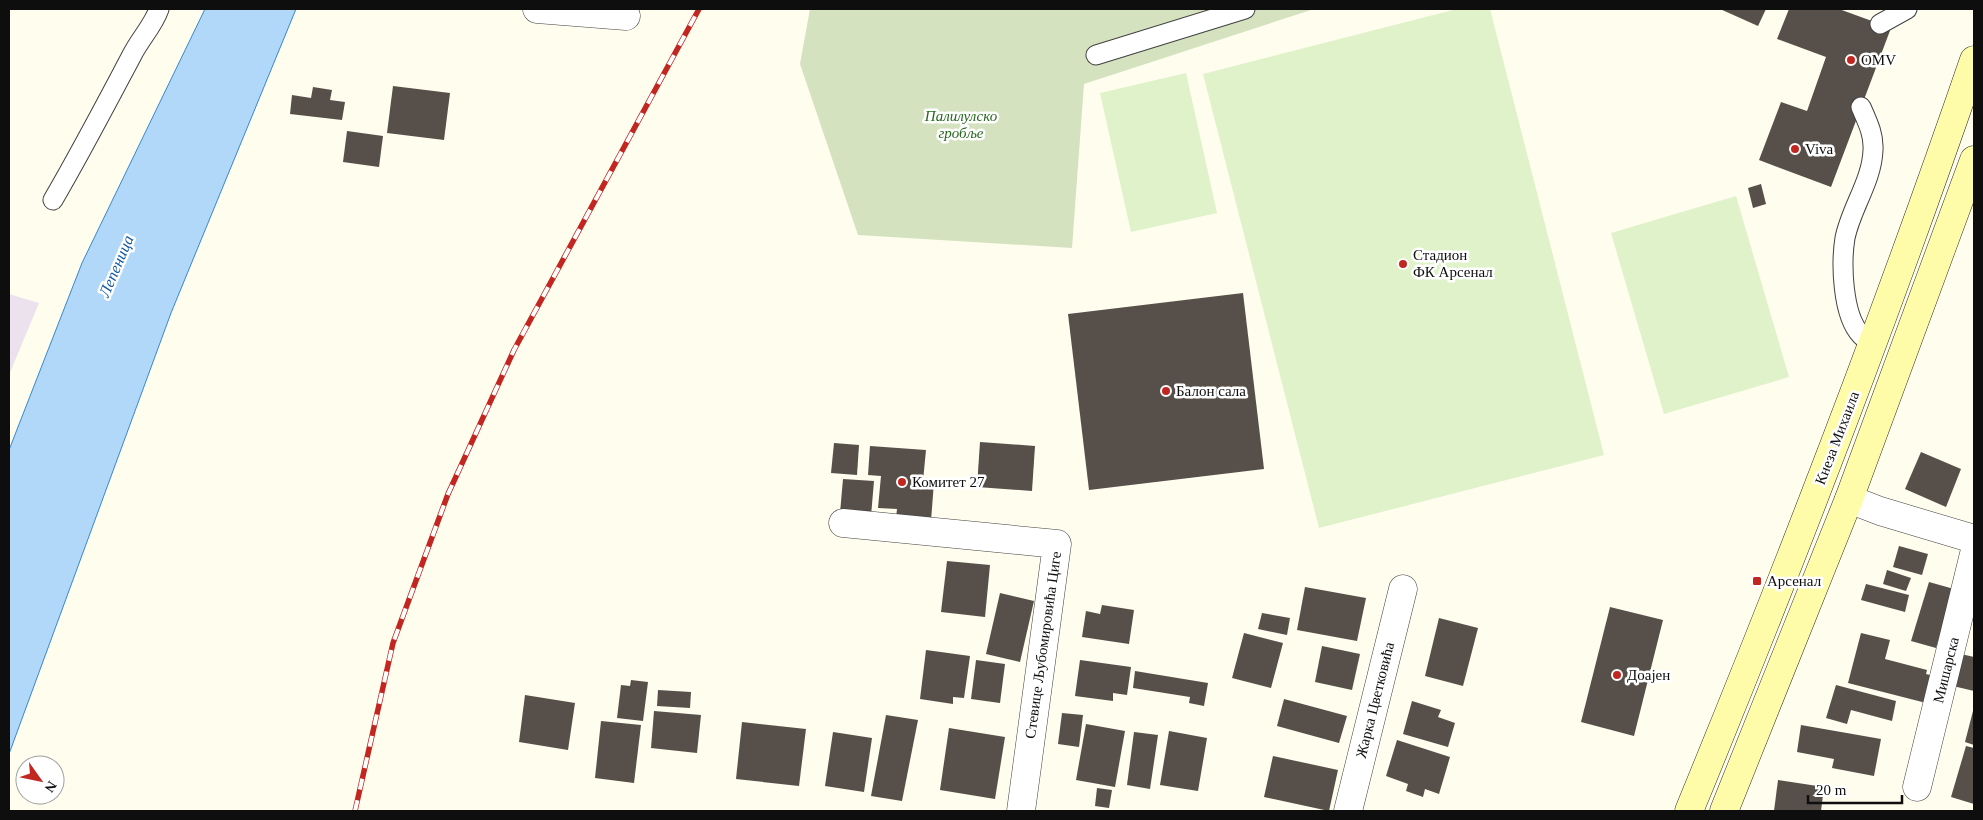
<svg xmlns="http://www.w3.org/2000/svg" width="1983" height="820" viewBox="0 0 1983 820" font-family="'Times New Roman',serif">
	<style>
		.industrial { fill: #ece2ed }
		.cemetery { fill: #d4e2bf }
		.pitch { fill: #e0f2c9 }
		.water { fill: #b1d8f8; stroke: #3687d1 }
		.building { fill: #57504a }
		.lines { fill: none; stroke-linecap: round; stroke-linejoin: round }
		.lane-casing { stroke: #414141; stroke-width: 21 }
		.street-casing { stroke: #414141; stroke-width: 29 }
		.secondary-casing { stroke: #303030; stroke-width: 29 }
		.lane { stroke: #fff; stroke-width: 19 }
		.street { stroke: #fff; stroke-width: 28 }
		.secondary { stroke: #fffca9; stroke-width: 28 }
		.rail-casing { stroke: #c22621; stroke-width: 5.5 }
		.rail { stroke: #fff; stroke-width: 4; stroke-dasharray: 11; stroke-linecap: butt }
		.poi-dot { fill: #c22621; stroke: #fff; stroke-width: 2 }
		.labels { text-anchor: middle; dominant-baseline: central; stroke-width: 5; stroke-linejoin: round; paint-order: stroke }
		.poi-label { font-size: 15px; fill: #0e0e0e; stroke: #fff; text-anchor: start }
		.park-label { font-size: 15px; font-style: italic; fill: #26681c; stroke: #fff }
		.street-label { font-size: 15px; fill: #0e0e0e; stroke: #fff }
		.water-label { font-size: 16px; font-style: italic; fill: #1359a4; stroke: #fff }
	</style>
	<rect width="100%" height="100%" fill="#fffdee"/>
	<polygon class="industrial" points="9,294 39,303 9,375"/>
	<polygon class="cemetery" points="810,9 1314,9 1084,84 1072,248 858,235 800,64"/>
	<g class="pitch">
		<polygon points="1457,9 1490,9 1604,455 1319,528 1203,74"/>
		<polygon points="1186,73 1217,213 1131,232 1100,93"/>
		<polygon points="1736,196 1789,377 1664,414 1611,233"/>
	</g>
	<polygon class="water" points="205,9 296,9 171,313 9,754 9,450 82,263"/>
	<g class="building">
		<polygon points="1720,9 1766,9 1758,26"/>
		<polygon points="1789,9 1839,9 1891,28 1831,187 1759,160 1781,102 1807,111 1826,57 1777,39"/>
		<polygon points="393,86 450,93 444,140 387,133"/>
		<polygon points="313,87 332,90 330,100 345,102 342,120 290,114 292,95 311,98"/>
		<polygon points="347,131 383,136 379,167 343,162"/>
		<polygon points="1761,184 1766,204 1753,208 1748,188"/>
		<polygon points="1243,293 1264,469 1089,490 1068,314"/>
		<polygon points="980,442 1035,446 1032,491 977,487"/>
		<polygon points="834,443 859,445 857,475 831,473"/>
		<polygon points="870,446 926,450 923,481 934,482 931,521 896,518 897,509 878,508 881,476 868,475"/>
		<polygon points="1921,452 1961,469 1946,507 1905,489"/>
		<polygon points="843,479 874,481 871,516 840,513"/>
		<polygon points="1899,546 1928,554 1922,575 1893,567"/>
		<polygon points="947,561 990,565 985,617 941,612"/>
		<polygon points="1887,570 1911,578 1906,591 1883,584"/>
		<polygon points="1929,582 1954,589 1936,648 1911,641"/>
		<polygon points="1866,584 1909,595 1905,612 1861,600"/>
		<polygon points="1305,587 1366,598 1357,641 1297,630"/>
		<polygon points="1000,593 1034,601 1020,662 986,654"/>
		<polygon points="1102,605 1134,610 1129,644 1082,637 1086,611 1100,614"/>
		<polygon points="1610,607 1663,620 1634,736 1581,722"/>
		<polygon points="1262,613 1290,618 1287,635 1258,629"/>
		<polygon points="1439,618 1478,628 1463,686 1425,676"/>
		<polygon points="1244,633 1283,643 1271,688 1232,678"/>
		<polygon points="1861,633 1890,640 1885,659 1927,670 1926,674 1937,677 1930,704 1848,683"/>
		<polygon points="1322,646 1360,654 1352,690 1315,682"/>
		<polygon points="926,650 970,656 964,698 953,697 953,704 920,699"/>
		<polygon points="1961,654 1974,657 1974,691 1953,686"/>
		<polygon points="976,660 1005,664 1000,703 971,699"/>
		<polygon points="1080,660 1131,667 1127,695 1113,693 1113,701 1075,696"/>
		<polygon points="1135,671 1208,683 1204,706 1189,703 1190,697 1133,688"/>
		<polygon points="631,680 648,682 643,721 617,718 621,685 630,686"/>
		<polygon points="1836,685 1896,701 1892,721 1851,710 1847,724 1826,718"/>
		<polygon points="658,690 691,692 690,708 657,706"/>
		<polygon points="525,695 575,703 568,750 519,742"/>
		<polygon points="1284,699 1347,716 1339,743 1277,726"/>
		<polygon points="1412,701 1441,710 1438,717 1455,723 1448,747 1403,734"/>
		<polygon points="1974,707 1974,745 1965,742"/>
		<polygon points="654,711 701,715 697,753 651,748"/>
		<polygon points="1062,713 1083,715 1079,747 1058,744"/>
		<polygon points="886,715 918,720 902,801 871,796"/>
		<polygon points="601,721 641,725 634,783 595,778"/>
		<polygon points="742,722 806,729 799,786 736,779"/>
		<polygon points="1086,724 1125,731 1115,787 1076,780"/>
		<polygon points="1801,725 1881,739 1874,776 1832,768 1834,759 1797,752"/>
		<polygon points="949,728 1005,737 995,799 940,790"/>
		<polygon points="1169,731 1207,738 1198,791 1160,785"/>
		<polygon points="833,732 872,738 864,792 825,786"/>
		<polygon points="1134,732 1158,735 1150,789 1127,785"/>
		<polygon points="1397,740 1450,757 1439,794 1425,789 1423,797 1406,791 1408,784 1386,776"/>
		<polygon points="1966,746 1974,748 1974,804 1951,797"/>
		<polygon points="1273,756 1338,770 1329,811 1264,797"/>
		<polygon points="1778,780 1824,787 1821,811 1774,811"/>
		<polygon points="1097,788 1112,790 1109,808 1095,806"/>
	</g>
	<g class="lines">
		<defs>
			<g id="lane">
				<polyline points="1880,24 1907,9"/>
				<polyline points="1096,55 1245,9"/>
				<path d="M 1861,107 C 1867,121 1874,134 1873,150 C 1872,181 1851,208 1845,238 C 1841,263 1842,315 1861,335 C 1864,338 1869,341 1873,343"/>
				<path d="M 53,200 C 81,152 106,104 132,55 C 140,39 153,26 159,9"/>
			</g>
			<g id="street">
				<polyline points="537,9 626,16"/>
				<polyline points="1849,499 1880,511 1974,539"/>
				<polyline points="843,523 1057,544 1021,811"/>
				<polyline points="1917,787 1974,554"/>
				<polyline points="1348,811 1403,589"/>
			</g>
			<g id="secondary">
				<path d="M 1689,811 C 1791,563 1887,313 1974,60"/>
				<polyline points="1724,811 1849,499 1974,160"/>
			</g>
		</defs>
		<use href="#lane" class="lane-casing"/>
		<use href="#street" class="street-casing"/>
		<use href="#secondary" class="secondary-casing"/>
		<use href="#lane" class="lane"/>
		<use href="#street" class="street"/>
		<use href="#secondary" class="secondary"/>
		<defs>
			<polyline id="rail" points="355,811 393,643 448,494 514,350 699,9"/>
		</defs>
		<use href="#rail" class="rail-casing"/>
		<use href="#rail" class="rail"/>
	</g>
	<g class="poi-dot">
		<circle cx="1851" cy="60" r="5"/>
		<circle cx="1795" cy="149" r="5"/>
		<circle cx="1403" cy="264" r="5"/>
		<circle cx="1166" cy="391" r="5"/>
		<circle cx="902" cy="482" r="5"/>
		<rect x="1752" y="576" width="10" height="10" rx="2.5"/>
		<circle cx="1617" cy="675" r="5"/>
	</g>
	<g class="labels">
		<g class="poi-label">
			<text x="1861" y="60">OMV</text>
			<text x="1805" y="149">Viva</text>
			<text x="1413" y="255">Стадион<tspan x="1413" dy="17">ФК Арсенал</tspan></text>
			<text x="1176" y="391">Балон сала</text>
			<text x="912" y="482">Комитет 27</text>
			<text x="1767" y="581">Арсенал</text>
			<text x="1627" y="675">Доајен</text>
		</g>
		<g class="park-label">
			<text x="961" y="116">Палилулско<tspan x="961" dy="17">гробље</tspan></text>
		</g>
		<g class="street-label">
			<text transform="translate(1837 438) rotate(-69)">Кнеза Михаила</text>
			<text transform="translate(1043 645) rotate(-82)">Стевице Љубомировића Циге</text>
			<text transform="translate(1946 670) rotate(-76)">Мишарска</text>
			<text transform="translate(1375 700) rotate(-76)">Жарка Цветковића</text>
		</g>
		<g class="water-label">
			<text transform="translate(116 266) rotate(-67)">Лепеница</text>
		</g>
	</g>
	<rect width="1983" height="820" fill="none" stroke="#0e0e0e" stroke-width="20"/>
	<g transform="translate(40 780) rotate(123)"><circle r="24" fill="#ffffff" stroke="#9f9f9f"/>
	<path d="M0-4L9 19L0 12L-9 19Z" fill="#c22621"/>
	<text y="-8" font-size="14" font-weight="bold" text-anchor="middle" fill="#0e0e0e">N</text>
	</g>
	<path d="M1808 795v8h94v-8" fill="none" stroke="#0e0e0e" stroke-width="2.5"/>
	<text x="1816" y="795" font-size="15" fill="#0e0e0e" stroke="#ffffff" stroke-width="4" paint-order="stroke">20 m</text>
</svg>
